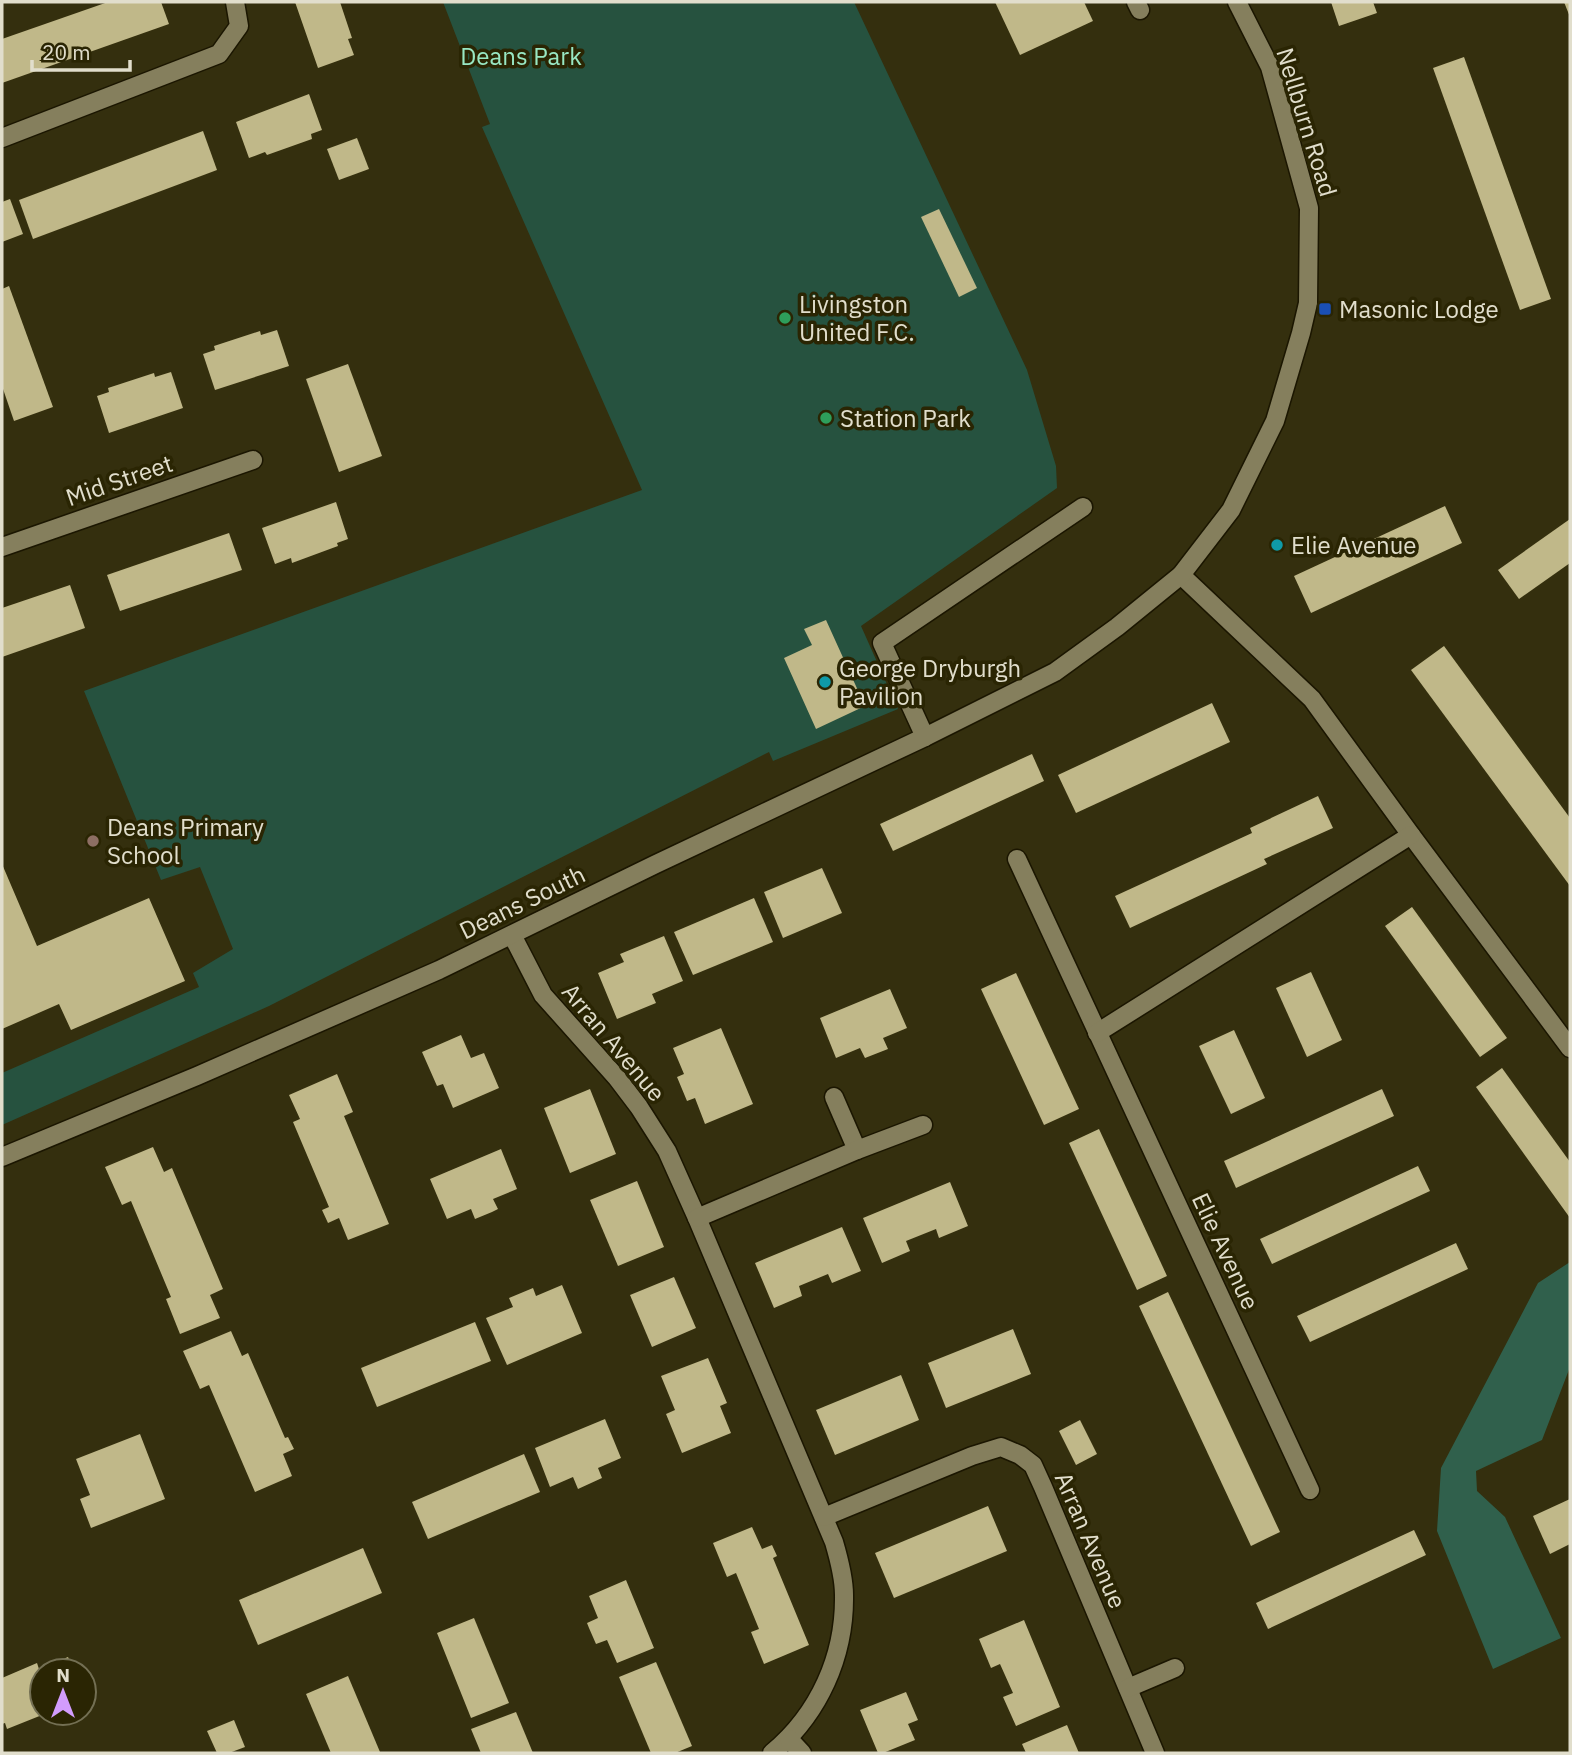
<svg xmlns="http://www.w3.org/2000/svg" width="1572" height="1755" viewBox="0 0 1572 1755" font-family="'IBM Plex Sans',sans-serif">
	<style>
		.green { fill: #26523f }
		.forest { fill: #30604c }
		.building { fill: #c0b889 }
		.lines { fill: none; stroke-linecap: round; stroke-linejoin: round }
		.minor-casing { stroke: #1b1601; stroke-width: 21 }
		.minor { stroke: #857f5d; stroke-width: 18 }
		.transit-dot { fill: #1a4fb4; stroke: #2a2503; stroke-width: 2.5 }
		.leisure-dot { fill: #2e9e5b; stroke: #2a2503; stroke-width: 2.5 }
		.culture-dot { fill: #0f9aa8; stroke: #2a2503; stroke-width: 2.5 }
		.education-dot { fill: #8d6e63; stroke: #2a2503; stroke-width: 2.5 }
		.labels { text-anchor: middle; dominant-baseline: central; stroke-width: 7; stroke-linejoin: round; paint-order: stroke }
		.park-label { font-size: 24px; fill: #98e7c3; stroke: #2a2503 }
		.street-label { font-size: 24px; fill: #e1decc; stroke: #2a2503 }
		.poi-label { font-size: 24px; fill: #e1decc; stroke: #2a2503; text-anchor: start }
	</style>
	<rect width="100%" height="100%" fill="#342f0e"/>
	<polygon class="green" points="443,2 854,2 1027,370 1056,466 1057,488 861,626 898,709 773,761 769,752 269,1006 2,1125 2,1073 199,987 193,973 233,949 200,867 161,880 84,691 642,490 482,127 490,124"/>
	<polygon class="forest" points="1570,1262 1570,1367 1542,1440 1476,1471 1477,1491 1505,1517 1561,1638 1493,1669 1437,1531 1441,1468 1538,1283"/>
	<g class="building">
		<polygon points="108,2 161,2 169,24 2,83 2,39"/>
		<polygon points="295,2 340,2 352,38 348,39 354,55 318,68"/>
		<polygon points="995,2 1084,2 1093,21 1020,55"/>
		<polygon points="1331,2 1373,2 1377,13 1339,26"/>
		<polygon points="1564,2 1570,2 1570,17"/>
		<polygon points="1464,57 1551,299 1520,310 1433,68"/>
		<polygon points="309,94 322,130 311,134 312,139 267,155 265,152 249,158 236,122"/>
		<polygon points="203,131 217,170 33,239 19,200"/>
		<polygon points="357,138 369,169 339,180 327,149"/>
		<polygon points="10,199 23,234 2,242 2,202"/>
		<polygon points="939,209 977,288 959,297 921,217"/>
		<polygon points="9,286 53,407 14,421 2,386 2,289"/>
		<polygon points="277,330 289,366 215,390 203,354 215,350 214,346 260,331 261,335"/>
		<polygon points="348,364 382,456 339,472 306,379"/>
		<polygon points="171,372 183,408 109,433 97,396 109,392 108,388 154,373 155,377"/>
		<polygon points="336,502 348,539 337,543 338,546 292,563 291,558 275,564 262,528"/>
		<polygon points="1445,506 1462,543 1311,613 1294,576"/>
		<polygon points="1570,519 1570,563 1519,599 1498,570"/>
		<polygon points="229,533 242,570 120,611 107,575"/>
		<polygon points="1279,538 1283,547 1274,552 1270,543"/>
		<polygon points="70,585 85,628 2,657 2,608"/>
		<polygon points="826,620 865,706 816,729 784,658 812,645 804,629"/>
		<polygon points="1444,646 1570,818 1570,886 1411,670"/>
		<polygon points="1212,703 1230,742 1076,813 1058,775"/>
		<polygon points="1032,754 1044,781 893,851 880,824"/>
		<polygon points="1318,796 1333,828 1264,859 1267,864 1130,928 1115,896 1252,833 1250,828"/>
		<polygon points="2,864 37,946 149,898 185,981 71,1030 59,1004 2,1029"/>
		<polygon points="822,868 842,913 783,938 764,892"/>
		<polygon points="754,898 773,942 693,975 674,932"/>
		<polygon points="1412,907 1507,1038 1480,1057 1385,926"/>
		<polygon points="664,936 683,981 652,994 656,1003 617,1019 598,973 624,962 620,954"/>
		<polygon points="1311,972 1342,1040 1307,1057 1276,988"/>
		<polygon points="1016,973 1079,1109 1044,1125 981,989"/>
		<polygon points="890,989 907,1028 883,1038 888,1049 865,1058 860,1048 836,1058 820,1018"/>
		<polygon points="721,1028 753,1104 705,1124 695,1098 687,1101 677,1077 684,1074 673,1048"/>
		<polygon points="1234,1030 1265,1098 1231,1114 1199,1046"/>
		<polygon points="461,1035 471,1058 484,1053 499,1088 453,1108 443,1084 437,1086 422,1052"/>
		<polygon points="1502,1068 1570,1162 1570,1218 1476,1087"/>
		<polygon points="337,1074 353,1112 344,1116 389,1224 348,1240 339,1218 328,1223 322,1210 329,1207 293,1122 300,1119 289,1095"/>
		<polygon points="590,1089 616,1154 570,1173 544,1108"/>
		<polygon points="1382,1089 1394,1116 1236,1188 1224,1161"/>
		<polygon points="1099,1129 1167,1276 1137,1290 1069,1143"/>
		<polygon points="153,1147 164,1172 172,1168 223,1289 210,1295 220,1318 180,1334 166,1299 171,1297 131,1201 122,1205 105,1167"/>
		<polygon points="501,1149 517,1189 493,1199 498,1209 492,1212 475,1219 471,1209 447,1219 430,1179"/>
		<polygon points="1418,1166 1430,1191 1272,1264 1260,1239"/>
		<polygon points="637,1181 664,1247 618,1266 590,1200"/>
		<polygon points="950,1182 968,1226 939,1238 936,1229 906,1241 910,1251 882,1263 863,1218"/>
		<polygon points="842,1227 861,1271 832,1283 828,1274 799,1286 802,1296 774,1308 755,1263"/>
		<polygon points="1456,1243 1468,1269 1310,1342 1297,1316"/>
		<polygon points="674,1277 696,1328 652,1347 630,1295"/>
		<polygon points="562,1285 582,1333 507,1365 486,1318 513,1307 509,1298 533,1288 536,1296"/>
		<polygon points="1168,1292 1280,1532 1251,1546 1139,1306"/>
		<polygon points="475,1322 491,1361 377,1407 361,1368"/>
		<polygon points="1013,1329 1031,1374 946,1408 928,1363"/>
		<polygon points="231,1331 242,1356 248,1353 285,1438 288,1437 294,1449 283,1454 292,1476 255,1492 209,1385 200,1389 183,1351"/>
		<polygon points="708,1358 727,1403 720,1406 731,1433 682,1453 666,1414 675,1410 661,1376"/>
		<polygon points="901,1375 919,1420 835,1455 816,1410"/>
		<polygon points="605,1419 621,1458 598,1468 602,1478 578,1489 573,1477 550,1487 535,1448"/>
		<polygon points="1080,1420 1097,1454 1076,1465 1059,1431"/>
		<polygon points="140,1434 165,1499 91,1528 80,1499 90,1495 76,1459"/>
		<polygon points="524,1454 540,1492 428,1539 412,1502"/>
		<polygon points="1570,1499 1570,1544 1550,1554 1533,1516"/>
		<polygon points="988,1506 1007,1551 894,1598 875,1553"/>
		<polygon points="752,1527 762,1549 772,1545 777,1556 773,1558 809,1645 764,1664 751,1632 759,1629 736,1573 727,1577 713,1543"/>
		<polygon points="1414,1530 1426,1555 1268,1629 1256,1603"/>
		<polygon points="363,1548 382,1593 258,1645 239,1600"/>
		<polygon points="626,1580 654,1648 617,1663 607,1640 596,1644 589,1628 587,1623 598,1618 589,1596"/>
		<polygon points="474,1618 509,1703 471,1718 437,1633"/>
		<polygon points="1024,1620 1060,1707 1016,1726 1003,1697 1013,1693 1000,1664 991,1668 979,1639"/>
		<polygon points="68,1657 74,1671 42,1671 42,1715 7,1729 5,1723 2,1724 2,1678 37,1663 39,1669"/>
		<polygon points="656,1662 692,1746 675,1753 651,1753 619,1677"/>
		<polygon points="348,1676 380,1752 377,1753 331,1753 306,1694"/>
		<polygon points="906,1692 918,1720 908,1724 915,1740 883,1753 878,1753 860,1710"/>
		<polygon points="516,1712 533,1753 481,1753 471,1729"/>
		<polygon points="234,1720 245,1747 229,1753 217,1753 207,1731"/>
		<polygon points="1067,1725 1079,1753 1026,1753 1022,1744"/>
	</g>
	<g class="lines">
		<defs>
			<g id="minor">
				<polyline points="1136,2 1140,10"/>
				<polyline points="2,138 219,54 239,26 235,2"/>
				<polyline points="2,547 253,460"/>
				<polyline points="1181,575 1312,699 1411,835 1570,1048"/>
				<polyline points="925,737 882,643 1083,507"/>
				<polyline points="1017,859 1310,1490"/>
				<path d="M 512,935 L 543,995 L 617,1078 L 639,1107 L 667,1151 L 697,1218 L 834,1542 C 839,1559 844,1577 844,1595 C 845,1656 819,1714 772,1753"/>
				<polyline points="1097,1033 1411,835"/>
				<polyline points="834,1097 857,1150"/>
				<polyline points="2,1157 197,1076 439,970 656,864 925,737 1055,672 1117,627 1181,575 1231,510 1275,421 1301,333 1308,303 1309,208 1270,67 1237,2"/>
				<polyline points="697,1218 857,1150 923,1125"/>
				<polyline points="824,1517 972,1456 1001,1447 1020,1455 1033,1465 1043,1487 1155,1753"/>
				<polyline points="1128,1688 1175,1668"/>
				<polyline points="789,1739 802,1753"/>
			</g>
		</defs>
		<use href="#minor" class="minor-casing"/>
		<use href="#minor" class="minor"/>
	</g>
	<rect class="transit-dot" x="1318" y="302" width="14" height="14" rx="3.5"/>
	<g class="leisure-dot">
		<circle cx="785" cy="318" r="7"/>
		<circle cx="826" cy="418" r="7"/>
	</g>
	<g class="culture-dot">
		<circle cx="1277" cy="545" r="7"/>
		<circle cx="825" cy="682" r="7"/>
	</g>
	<circle class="education-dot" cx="93" cy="841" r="7"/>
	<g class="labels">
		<g class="park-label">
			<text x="521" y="56">Deans Park</text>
		</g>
		<g class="street-label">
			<text transform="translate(1307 122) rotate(73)">Nellburn Road</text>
			<text transform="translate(119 480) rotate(-19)">Mid Street</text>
			<text transform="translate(522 902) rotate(-26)">Deans South</text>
			<text transform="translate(614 1042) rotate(50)">Arran Avenue</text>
			<text transform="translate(1226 1251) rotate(65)">Elie Avenue</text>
			<text transform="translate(1091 1540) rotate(67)">Arran Avenue</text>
		</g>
		<g class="poi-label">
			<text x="799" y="304">Livingston<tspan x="799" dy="28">United F.C.</tspan></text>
			<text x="1339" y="309">Masonic Lodge</text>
			<text x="840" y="418">Station Park</text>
			<text x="1291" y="545">Elie Avenue</text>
			<text x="839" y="668">George Dryburgh<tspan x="839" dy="28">Pavilion</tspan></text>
			<text x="107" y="827">Deans Primary<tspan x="107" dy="28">School</tspan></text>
		</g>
	</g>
	<rect width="1572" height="1755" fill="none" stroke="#e1decc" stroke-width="7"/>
	<g transform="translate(63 1692)"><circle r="33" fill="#2a2503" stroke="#736f53" stroke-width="2"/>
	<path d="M0-5L12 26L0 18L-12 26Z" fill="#d29cfd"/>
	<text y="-10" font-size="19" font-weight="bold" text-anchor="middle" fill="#e1decc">N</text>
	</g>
	<path d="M32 60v10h98v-10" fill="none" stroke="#e1decc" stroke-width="3.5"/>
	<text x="42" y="60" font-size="21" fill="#e1decc" stroke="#2a2503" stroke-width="5" paint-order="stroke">20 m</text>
</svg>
